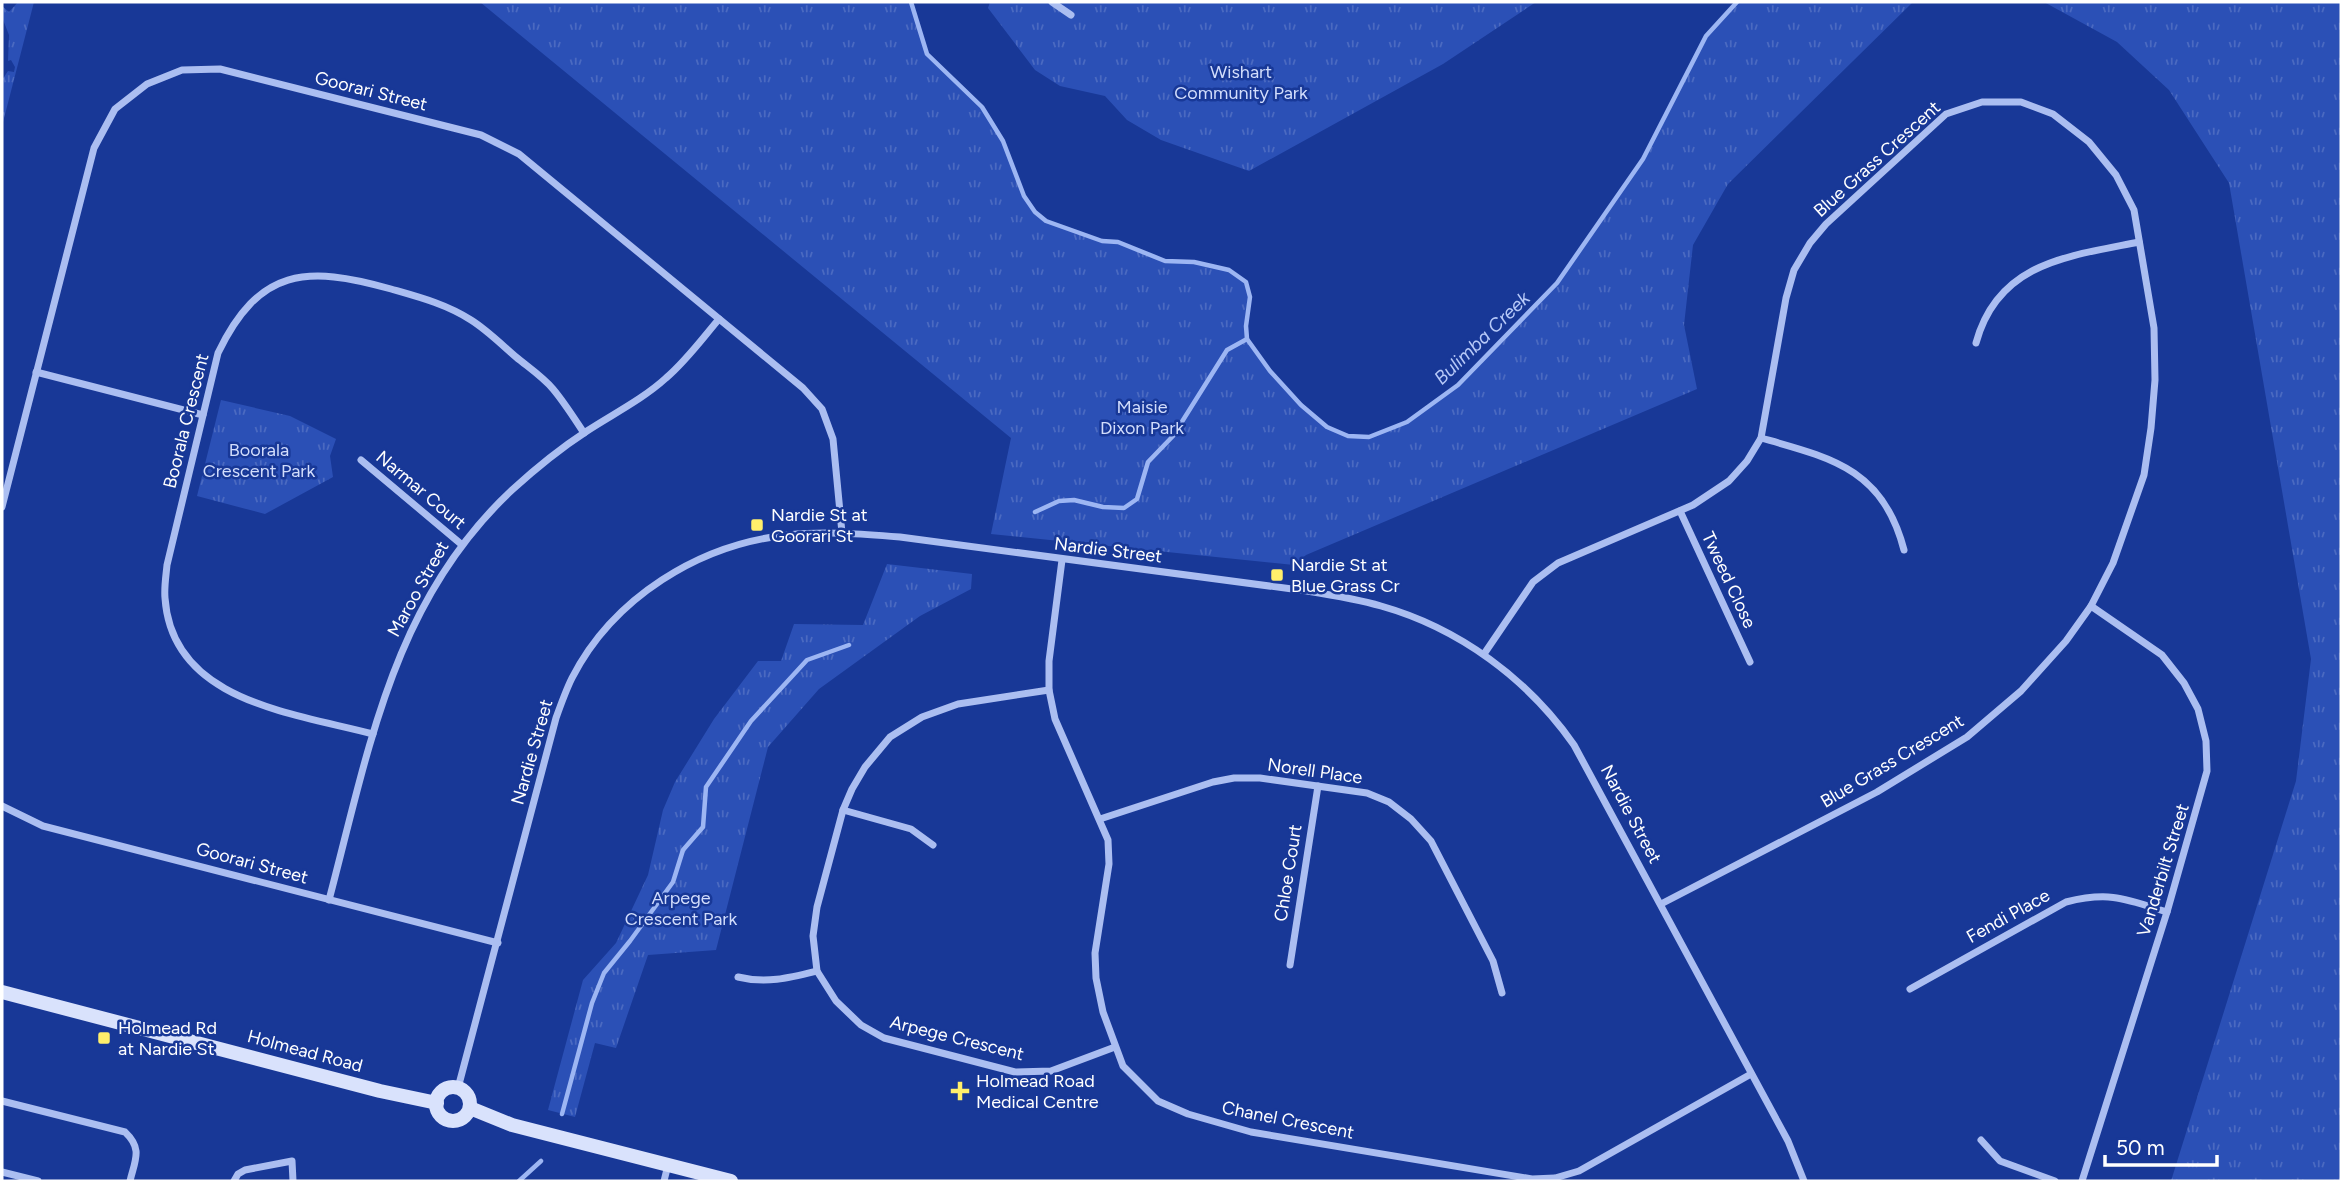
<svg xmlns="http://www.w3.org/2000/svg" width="2343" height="1183" viewBox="0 0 2343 1183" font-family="Figtree,sans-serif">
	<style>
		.grass { fill: url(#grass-tufts) }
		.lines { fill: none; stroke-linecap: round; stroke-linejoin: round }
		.stream { stroke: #9db6f3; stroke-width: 4.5 }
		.street { stroke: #abbef1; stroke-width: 7 }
		.secondary { stroke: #d9e2fc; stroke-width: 14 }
		.poi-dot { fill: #ffef6b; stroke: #183897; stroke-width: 2.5 }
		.labels { text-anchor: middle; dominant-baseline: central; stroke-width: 5; stroke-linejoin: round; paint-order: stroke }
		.park-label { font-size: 18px; fill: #d2ddfc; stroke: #183897 }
		.street-label { font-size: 18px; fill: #fff; stroke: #183897 }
		.poi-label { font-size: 18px; fill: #fff; stroke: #183897; text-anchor: start }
		.water-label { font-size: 19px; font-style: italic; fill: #b7c9f8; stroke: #183897 }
	</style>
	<defs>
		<pattern id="grass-tufts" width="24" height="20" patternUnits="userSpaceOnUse" patternTransform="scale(1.75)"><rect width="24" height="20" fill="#2b50b6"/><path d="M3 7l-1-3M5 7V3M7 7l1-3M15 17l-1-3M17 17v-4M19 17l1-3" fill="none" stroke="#4b6ac1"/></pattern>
	</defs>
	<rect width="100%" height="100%" fill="#183897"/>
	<g class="grass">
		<polygon points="18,2 34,2 2,126 2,80 8,71 14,72 15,67 11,60 8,61 9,35 2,17 2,6 9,12"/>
		<polygon points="480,2 911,2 927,54 982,107 1003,141 1024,196 1035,212 1046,221 1102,241 1118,242 1165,261 1194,262 1229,270 1246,282 1250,297 1246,326 1247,339 1270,371 1301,405 1327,427 1348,436 1369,437 1407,422 1458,385 1557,283 1643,159 1706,36 1737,2 1913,2 1728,184 1693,245 1684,325 1697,389 1306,555 1294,565 991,534 1011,438"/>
		<polygon points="990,2 1536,2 1443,64 1249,171 1161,140 1127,120 1105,96 1060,86 1035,70 988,8"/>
		<polygon points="2044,2 2341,2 2341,1181 2171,1181 2296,781 2311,659 2229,183 2169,90 2117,42"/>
		<polygon points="221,400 290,416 336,439 330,456 333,477 265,514 197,496"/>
		<polygon points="887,564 972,574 971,589 920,616 819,689 768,747 716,950 648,955 616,1048 595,1043 575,1117 548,1110 583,980 616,943 648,875 663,810 675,782 714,719 758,661 781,661 794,624 863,625"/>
	</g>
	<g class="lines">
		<g class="stream">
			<polyline points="911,2 927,54 982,107 1003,141 1024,196 1035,212 1046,221 1102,241 1118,242 1165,261 1194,262 1229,270 1246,282 1250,297 1246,326 1247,339 1270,371 1301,405 1327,427 1348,436 1369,437 1407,422 1458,385 1557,283 1643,159 1706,36 1737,2"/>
			<polyline points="1035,512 1059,501 1074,500 1103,507 1124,508 1137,499 1148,462 1173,436 1227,350 1247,339"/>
			<polyline points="562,1114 592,1003 604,973 630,941 673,882 683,850 703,827 706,787 751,721 807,660 849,645"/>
			<polyline points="519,1181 541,1161"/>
		</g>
		<g class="street">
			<polyline points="1052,2 1071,15"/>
			<path d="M 1976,343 C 1998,262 2069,256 2139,242"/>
			<polyline points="36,372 203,415"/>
			<path d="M 1761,438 C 1832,458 1883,469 1904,550"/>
			<polyline points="361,460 461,544"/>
			<polyline points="2,507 94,148 115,109 147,84 182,70 220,69 481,135 519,154 803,388 822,409 833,439 842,533"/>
			<polyline points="1680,511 1750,662"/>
			<polyline points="1062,560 1049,661 1049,690 1055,719 1108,840 1109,864 1095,953 1096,978 1103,1012 1123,1066 1158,1101 1188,1114 1251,1132 1532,1179 1555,1178 1579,1171 1751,1074"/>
			<polyline points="1484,654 1533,582 1558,563 1693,505 1729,481 1747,461 1761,438 1786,298 1794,270 1810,243 1826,224 1946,114 1982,102 2021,102 2053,114 2089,142 2116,175 2134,210 2154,328 2155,380 2151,428 2144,475 2113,563 2091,606 2066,641 2021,691 1967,737 1877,792 1661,904"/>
			<polyline points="1049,690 958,704 922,717 890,737 865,767 852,789 843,810 817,907 813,936 817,971 836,1001 861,1025 884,1038 1015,1072 1051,1071 1115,1047"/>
			<path d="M 373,734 C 294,713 172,702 165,598 C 164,587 166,576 167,565 L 218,353 C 259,268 306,265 391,289 C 419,297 446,304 471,320 C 487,330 502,345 516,357 C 528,367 543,377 553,389 C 564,402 574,418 584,433"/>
			<polyline points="2,806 43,826 498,943"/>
			<polyline points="843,810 911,829 933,845"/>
			<polyline points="1100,819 1213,782 1234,778 1260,778 1367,793 1389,802 1411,819 1431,841 1493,961 1502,993"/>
			<path d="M 329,900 C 369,749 393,601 512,490 C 535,469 561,448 587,431 C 613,414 643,399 666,378 C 686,361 702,339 719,319"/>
			<polyline points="1290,965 1318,786"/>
			<path d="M 738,977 C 766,984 789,978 817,971"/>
			<path d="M 1910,989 L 2066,902 C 2110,891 2126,899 2167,912"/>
			<path d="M 458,1088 L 556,718 C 561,704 566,690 572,678 C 613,598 699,544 788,535 C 825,531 863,534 900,537 L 1307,591 C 1332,595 1357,599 1381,606 C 1459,628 1528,679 1574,745 L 1788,1141 L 1804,1181"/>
			<path d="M 2,1101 L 125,1132 C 143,1149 135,1160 130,1181"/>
			<polyline points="1981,1140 2000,1161 2055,1181"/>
			<polyline points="2,1172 38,1181"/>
			<polyline points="234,1181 238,1174 245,1170 292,1161 293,1181"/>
			<polyline points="664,1181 668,1165"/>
			<polyline points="2082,1181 2167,912 2207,771 2206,741 2198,709 2184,683 2162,655 2091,606"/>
		</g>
		<g class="secondary">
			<polyline points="2,992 380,1091 437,1103"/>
			<circle cx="453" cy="1104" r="17"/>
			<polyline points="470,1108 512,1125 731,1181"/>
		</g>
	</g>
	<g class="poi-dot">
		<rect x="750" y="518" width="14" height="14" rx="3.5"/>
		<rect x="1270" y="568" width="14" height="14" rx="3.5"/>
		<rect x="97" y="1031" width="14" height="14" rx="3.5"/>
		<path d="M956.5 1080.5h7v7h7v7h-7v7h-7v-7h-7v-7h7z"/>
	</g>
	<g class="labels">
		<g class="park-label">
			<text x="1241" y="72">Wishart<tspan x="1241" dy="21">Community Park</tspan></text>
			<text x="1142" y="407">Maisie<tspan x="1142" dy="21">Dixon Park</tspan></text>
			<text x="259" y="450">Boorala<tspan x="259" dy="21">Crescent Park</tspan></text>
			<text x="681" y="898">Arpege<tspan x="681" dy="21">Crescent Park</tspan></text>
		</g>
		<g class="street-label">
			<text transform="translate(371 91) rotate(14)">Goorari Street</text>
			<text transform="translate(1877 159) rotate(-42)">Blue Grass Crescent</text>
			<text transform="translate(186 421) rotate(-76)">Boorala Crescent</text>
			<text transform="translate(421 490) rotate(40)">Narmar Court</text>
			<text transform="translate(1108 550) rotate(7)">Nardie Street</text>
			<text transform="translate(1729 580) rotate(65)">Tweed Close</text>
			<text transform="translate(418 589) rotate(-61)">Maroo Street</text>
			<text transform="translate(532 752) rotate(-74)">Nardie Street</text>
			<text transform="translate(1892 761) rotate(-31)">Blue Grass Crescent</text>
			<text transform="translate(1315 771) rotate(8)">Norell Place</text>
			<text transform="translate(1631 814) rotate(62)">Nardie Street</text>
			<text transform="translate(252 863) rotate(15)">Goorari Street</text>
			<text transform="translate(2163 870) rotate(-73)">Vanderbilt Street</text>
			<text transform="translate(1288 873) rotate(-81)">Chloe Court</text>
			<text transform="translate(2008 916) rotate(-29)">Fendi Place</text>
			<text transform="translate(957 1038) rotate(14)">Arpege Crescent</text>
			<text transform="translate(305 1051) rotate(15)">Holmead Road</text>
			<text transform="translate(1288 1120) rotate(11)">Chanel Crescent</text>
		</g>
		<g class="poi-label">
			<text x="771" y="515">Nardie St at<tspan x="771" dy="21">Goorari St</tspan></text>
			<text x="1291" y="565">Nardie St at<tspan x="1291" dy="21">Blue Grass Cr</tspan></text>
			<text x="118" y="1028">Holmead Rd<tspan x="118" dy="21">at Nardie St</tspan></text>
			<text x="976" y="1081">Holmead Road<tspan x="976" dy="21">Medical Centre</tspan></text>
		</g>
		<g class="water-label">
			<text transform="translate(1482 338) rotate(-44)">Bulimba Creek</text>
		</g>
	</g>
	<rect width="2343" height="1183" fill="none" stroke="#ffffff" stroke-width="7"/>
	<path d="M2105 1155v10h112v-10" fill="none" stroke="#ffffff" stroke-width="3.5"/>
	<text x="2116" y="1155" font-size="21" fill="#ffffff" stroke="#183897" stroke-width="5" paint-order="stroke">50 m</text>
</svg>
